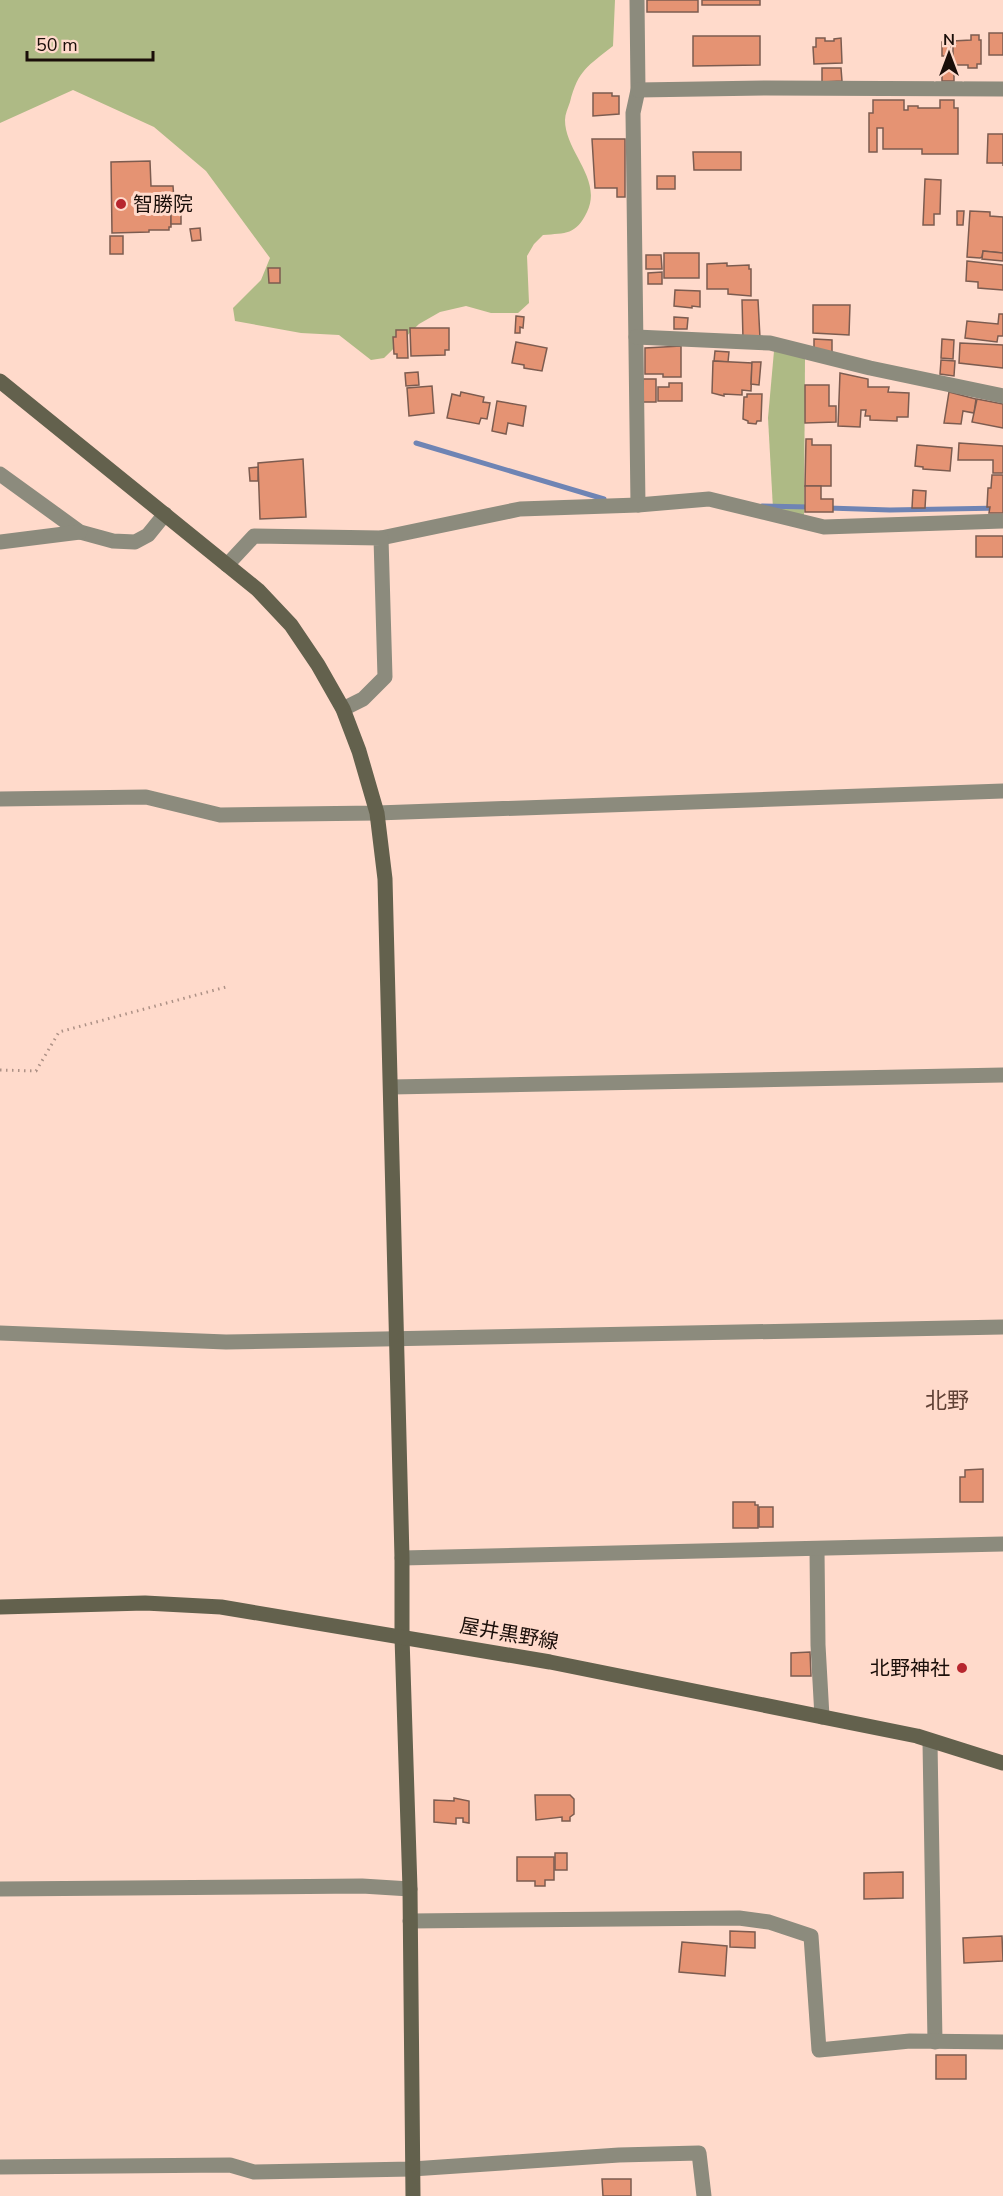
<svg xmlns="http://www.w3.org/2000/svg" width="1003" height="2196" viewBox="0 0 1003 2196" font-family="'Nunito Sans','Noto Sans JP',sans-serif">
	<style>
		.green { fill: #aeba85 }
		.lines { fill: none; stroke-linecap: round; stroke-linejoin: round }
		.stream { stroke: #6f84b4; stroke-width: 5 }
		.building { fill: #e59373; stroke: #7c5c50; stroke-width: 1.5 }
		.path { stroke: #ad9186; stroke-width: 3; stroke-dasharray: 1.5 4.5; stroke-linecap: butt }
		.street { stroke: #8c8b7d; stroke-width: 15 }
		.secondary { stroke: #63614d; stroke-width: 15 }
		.poi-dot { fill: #b7262f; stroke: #ffdacb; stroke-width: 2 }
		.labels { text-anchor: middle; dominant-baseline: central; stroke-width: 6; stroke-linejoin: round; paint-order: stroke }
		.poi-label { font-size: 20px; fill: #1a0e09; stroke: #ffdacb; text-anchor: start }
		.street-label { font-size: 20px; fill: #1a0e09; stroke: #ffdacb }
		.quarter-label { font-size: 22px; fill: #604236; stroke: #ffdacb }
	</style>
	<rect width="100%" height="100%" fill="#ffdacb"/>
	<g class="green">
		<path d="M 0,0 L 615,0 L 613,46 C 588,66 578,70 570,102 C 568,108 565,114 565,120 C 565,152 603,179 587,212 C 576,235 566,233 543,235 L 534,244 L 527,256 L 529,303 L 518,313 L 491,313 L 466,306 L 440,312 L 419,324 L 384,358 L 371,360 L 339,335 L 301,333 L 235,321 L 233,308 L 261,280 L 270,258 L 206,171 L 154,127 L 73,90 L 0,123 Z"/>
		<polygon points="774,351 805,358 804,516 773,509 768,418"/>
	</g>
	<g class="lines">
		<g class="stream">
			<polyline points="416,443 604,499"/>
			<polyline points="762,506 809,507"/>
			<polyline points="828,508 890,510 1003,508"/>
		</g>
	</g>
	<g class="building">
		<rect x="647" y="0" width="51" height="12"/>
		<rect x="702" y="0" width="58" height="5"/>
		<rect x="989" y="33" width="14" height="22"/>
		<polygon points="971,35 979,35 979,40 981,40 981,64 977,64 977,68 968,68 968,65 953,65 953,41 971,40"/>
		<polygon points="693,36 760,36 760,65 693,66"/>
		<polygon points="816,38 825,38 825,41 834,41 834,39 841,38 842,63 814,64 813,47 816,47"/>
		<rect x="942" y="42" width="8" height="14"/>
		<polygon points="954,67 954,81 942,81 942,68"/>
		<polygon points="822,68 841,68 842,81 822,82"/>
		<polygon points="593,93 612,93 612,96 619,96 619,114 593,116"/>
		<polygon points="873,100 904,100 904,110 908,110 908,106 918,106 918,108 940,108 940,100 954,100 954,108 958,108 958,154 922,154 922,149 883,149 883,128 877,128 877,152 869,152 869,113 873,113"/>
		<polygon points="988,134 1003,134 1003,166 1003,163 987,163"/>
		<polygon points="592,139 625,139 625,197 617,197 617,188 595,188"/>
		<polygon points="693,152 741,152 741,170 694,170"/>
		<polygon points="150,161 151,186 173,186 175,213 171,213 171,227 169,227 169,230 149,230 149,232 112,233 111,162"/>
		<rect x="657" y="176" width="18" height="13"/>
		<polygon points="925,179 941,180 940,214 934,214 934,225 923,225"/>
		<polygon points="175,210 181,210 181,224 171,224 171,213 175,213"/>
		<polygon points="957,211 964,211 963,225 957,225"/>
		<polygon points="970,211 990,212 990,216 1003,217 1003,253 983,251 982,257 980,258 967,257"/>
		<polygon points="200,228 201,240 192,241 190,229"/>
		<rect x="110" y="236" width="13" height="18"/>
		<polygon points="983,251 1003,253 1003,261 982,259"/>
		<rect x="664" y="253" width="35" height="25"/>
		<polygon points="646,255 661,255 662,269 646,269"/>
		<polygon points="967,261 1003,265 1003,290 978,288 978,282 966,281"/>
		<polygon points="727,263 727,266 749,265 749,269 751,269 751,296 728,294 728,289 707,289 707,264"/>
		<polygon points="268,268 280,268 280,283 269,283"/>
		<polygon points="662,272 662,284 648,284 648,273"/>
		<polygon points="675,290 700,291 700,307 692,306 692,308 674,306"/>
		<polygon points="742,300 758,300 760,338 743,339"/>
		<polygon points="813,305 850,305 849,335 813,333"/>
		<polygon points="999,314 1003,314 1003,336 998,336 997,342 965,338 967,321 998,324"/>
		<polygon points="516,316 524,317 523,328 520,327 520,333 515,333"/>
		<polygon points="674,317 688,318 687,329 674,329"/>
		<polygon points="410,328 449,328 449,350 445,350 445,355 411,356"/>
		<polygon points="396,330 407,330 408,358 397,358 397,354 394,354 393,337 396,337"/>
		<polygon points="814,339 832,340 832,352 814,352"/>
		<polygon points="942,339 954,340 953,359 941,358"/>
		<polygon points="516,342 547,348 542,371 524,368 524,365 512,363"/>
		<polygon points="960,343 1003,345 1003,368 959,363"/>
		<polygon points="681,346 681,377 663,377 663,374 645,374 645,348"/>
		<polygon points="715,351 729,352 728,362 714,361"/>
		<polygon points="941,360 955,361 954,376 940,374"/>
		<polygon points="713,361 752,363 751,391 742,390 742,395 724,394 724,396 712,393"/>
		<polygon points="752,362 761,362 759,385 751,384"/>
		<polygon points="418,372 419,385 406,386 405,373"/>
		<polygon points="840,373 868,379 868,387 889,387 888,392 909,393 908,417 897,417 897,421 870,420 870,416 865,416 866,410 861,410 860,427 838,426"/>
		<rect x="643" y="379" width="13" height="23"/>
		<polygon points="669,383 682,383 682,401 658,401 658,387 669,387"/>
		<polygon points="805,385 829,385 829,406 836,406 836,422 805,423"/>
		<polygon points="432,386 434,413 409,416 407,388"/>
		<polygon points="461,392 484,397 483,402 490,403 487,419 481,418 479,424 447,418 452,394 460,396"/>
		<polygon points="949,392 976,399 974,413 963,411 961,424 944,423"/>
		<polygon points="747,394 762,394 761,421 757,421 756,424 748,423 748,421 743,419 744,397 747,397"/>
		<polygon points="977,399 1003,404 1003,428 972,422"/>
		<polygon points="497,401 526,406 523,426 508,423 506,434 492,431"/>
		<polygon points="806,439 812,439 812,445 831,445 831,486 805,486"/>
		<polygon points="959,443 1003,446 1003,473 993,473 993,460 958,460"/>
		<polygon points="917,445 952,448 950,471 923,469 923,467 915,466"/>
		<polygon points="303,459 306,517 260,519 258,463"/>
		<polygon points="258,467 258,481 250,481 249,468"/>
		<polygon points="992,475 1003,475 1003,513 989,513 990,507 987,507 988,488 991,488"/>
		<polygon points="805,486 821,486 821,499 833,499 833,512 805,512"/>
		<polygon points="913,490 926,491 925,508 912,508"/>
		<rect x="976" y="536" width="27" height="21"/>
		<polygon points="983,1469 983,1502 960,1502 960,1477 965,1477 965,1470"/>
		<polygon points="733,1502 755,1502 755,1505 758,1505 758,1528 733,1528"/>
		<rect x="759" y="1507" width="14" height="20"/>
		<polygon points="810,1652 811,1676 791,1676 791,1653"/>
		<polygon points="535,1795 570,1795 574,1799 574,1814 570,1817 570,1821 562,1821 562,1817 536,1820"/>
		<polygon points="454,1798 469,1801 469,1823 463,1822 463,1818 456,1818 456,1824 434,1822 434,1800 454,1801"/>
		<rect x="555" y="1853" width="12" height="17"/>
		<polygon points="517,1857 554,1857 554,1880 545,1880 545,1886 535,1886 535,1881 517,1881"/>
		<polygon points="903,1872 903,1898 864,1899 864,1873"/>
		<polygon points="730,1931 755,1932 755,1948 730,1947"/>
		<polygon points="1002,1936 1003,1961 964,1963 963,1938"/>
		<polygon points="682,1942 727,1946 725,1976 679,1972"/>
		<rect x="936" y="2055" width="30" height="24"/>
		<polygon points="602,2179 631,2179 631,2196 603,2196"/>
	</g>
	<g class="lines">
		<polyline class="path" points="0,1070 36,1071 59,1032 226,987"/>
		<g class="street">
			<polyline points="637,0 638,90 633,113 638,505"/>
			<polyline points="638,90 766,88 1003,89"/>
			<polyline points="636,337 770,343 870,368 1003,396"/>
			<polyline points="0,474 80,532 113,541 135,542 148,535 165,514"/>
			<polyline points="381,538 520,509 638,505 709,499 824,527 1003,521"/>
			<polyline points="0,542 80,532"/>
			<polyline points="227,565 254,536 381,538 385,677 363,699 343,709"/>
			<polyline points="0,799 146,797 220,815 377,813 1003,791"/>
			<polyline points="391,1087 1003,1075"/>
			<polyline points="0,1333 226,1342 1003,1327"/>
			<polyline points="817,1549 818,1645 822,1717"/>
			<polyline points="402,1558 1003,1544"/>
			<polyline points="930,1742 935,2042"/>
			<polyline points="0,1889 362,1886 410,1889"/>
			<polyline points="410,1921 739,1918 769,1922 811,1936 819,2050 910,2041 1003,2042"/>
			<polyline points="0,2167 230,2165 254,2172 412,2169 619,2155 699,2153 704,2196"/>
		</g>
		<g class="secondary">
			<polyline points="0,381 258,590 291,625 318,665 343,709 359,751 377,813 385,879 402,1558 402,1637 410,1889 413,2196"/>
			<polyline points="0,1607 145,1603 221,1607 550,1662 917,1736 1003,1763"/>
		</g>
	</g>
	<g class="poi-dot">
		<circle cx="121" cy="204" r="6"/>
		<circle cx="962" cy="1668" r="6"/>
	</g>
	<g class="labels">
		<g class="poi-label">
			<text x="133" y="204">智勝院</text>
			<text x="950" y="1668" text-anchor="end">北野神社</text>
		</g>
		<g class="street-label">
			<text transform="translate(509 1634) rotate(10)">屋井黒野線</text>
		</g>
		<g class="quarter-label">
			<text x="947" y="1401">北野</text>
		</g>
	</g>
	<g transform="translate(949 54)" stroke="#ffdacb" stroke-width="4.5" paint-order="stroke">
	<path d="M0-4.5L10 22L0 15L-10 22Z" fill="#1a0e09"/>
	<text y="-9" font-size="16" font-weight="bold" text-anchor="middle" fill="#1a0e09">N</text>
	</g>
	<path d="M27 51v9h126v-9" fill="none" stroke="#1a0e09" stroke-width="3"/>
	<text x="36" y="51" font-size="18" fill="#1a0e09" stroke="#ffdacb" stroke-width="4.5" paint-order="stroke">50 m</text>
</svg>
